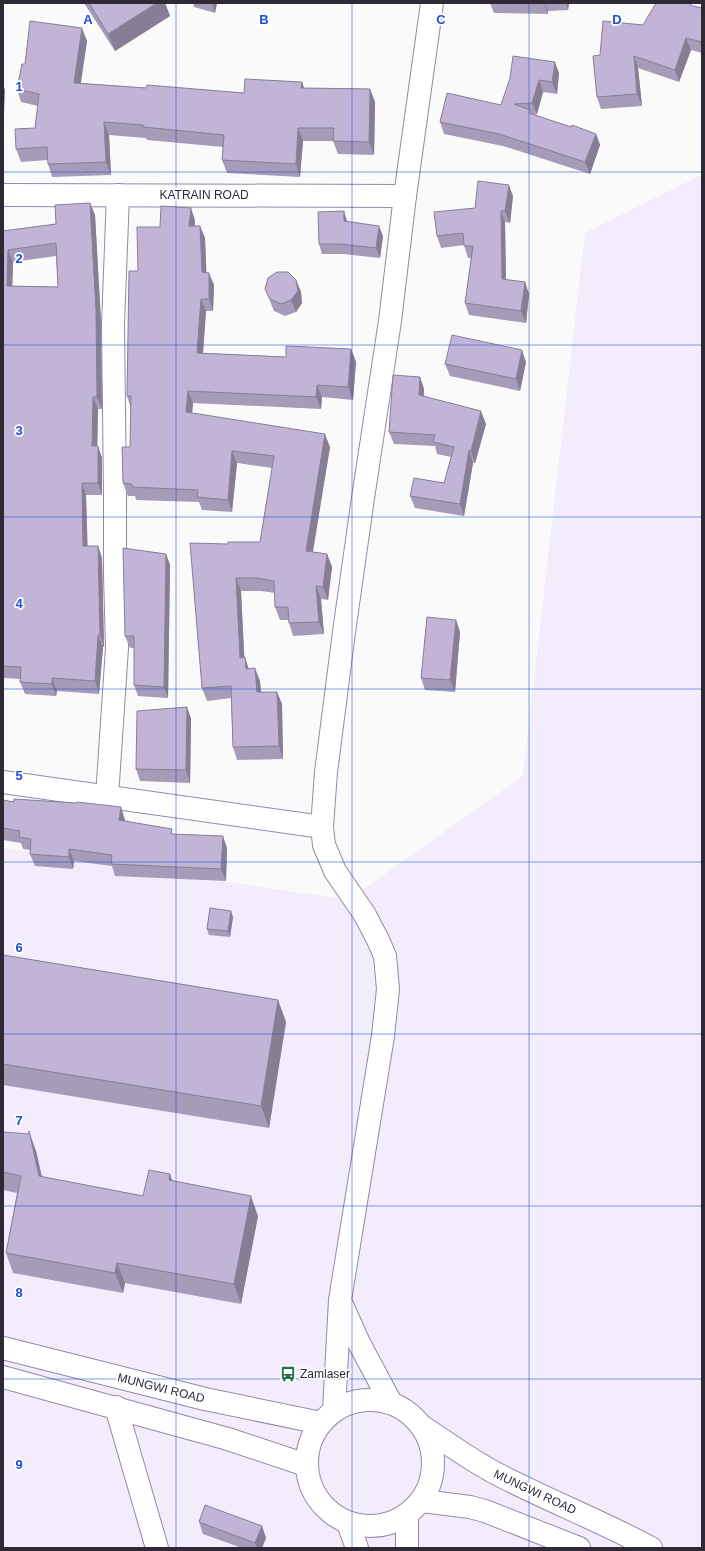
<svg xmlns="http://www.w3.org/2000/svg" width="705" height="1551" viewBox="0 0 705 1551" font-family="Helvetica,sans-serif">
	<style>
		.built { fill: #f2ecfd }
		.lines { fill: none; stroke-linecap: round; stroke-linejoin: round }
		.minor-casing { stroke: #9588a8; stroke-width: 24 }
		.major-casing { stroke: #9588a8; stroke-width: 24 }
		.minor { stroke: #fff; stroke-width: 22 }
		.major { stroke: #fff; stroke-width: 22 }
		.wall { fill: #a69bb8; fill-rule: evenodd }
		.shaded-wall { fill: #877e96 }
		.building { fill: #c1b4d6; stroke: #877e96; fill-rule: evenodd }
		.grid { fill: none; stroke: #1d4ed8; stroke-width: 1; stroke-opacity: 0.55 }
		.labels { text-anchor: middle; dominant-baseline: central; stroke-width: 3.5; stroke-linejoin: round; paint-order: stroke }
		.street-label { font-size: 12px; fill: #2f2937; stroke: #fff }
		.poi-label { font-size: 12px; fill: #2f2937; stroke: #fff; text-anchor: start }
		.grid-label { font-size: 13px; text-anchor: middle; font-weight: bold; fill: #1d4ed8; stroke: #fff; stroke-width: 3.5; stroke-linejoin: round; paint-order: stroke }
	</style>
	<rect width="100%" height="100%" fill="#fafafa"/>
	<polygon class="built" points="702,175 702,1548 3,1548 3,848 348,900 523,776 585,233"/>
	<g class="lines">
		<defs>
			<g id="minor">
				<polyline points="3,195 405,196"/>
				<polyline points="3,782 322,827"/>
				<polyline points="107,797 117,648 115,575 115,495 113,324 118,195"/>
				<polyline points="342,1305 359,1343 391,1403"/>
				<polyline points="116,1407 157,1548"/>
				<polyline points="334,1410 340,1300 383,1036 388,989 385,956 378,940 365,915 335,871 324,845 322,827 326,772 344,632 363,498 390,321 405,196 432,3"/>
				<polyline points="407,1515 407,1548"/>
				<polyline points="348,1523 357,1548"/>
			</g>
			<g id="major">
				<polyline points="3,1348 205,1399 321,1423"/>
				<polyline points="3,1377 228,1439 306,1465"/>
				<circle cx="370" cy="1463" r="63"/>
				<path d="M 423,1427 C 449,1444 474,1463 503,1477 C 552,1502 603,1522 651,1548"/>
				<polyline points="422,1501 470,1507 485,1511 579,1548"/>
			</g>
		</defs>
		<use href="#minor" class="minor-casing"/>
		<use href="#major" class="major-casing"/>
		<use href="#minor" class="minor"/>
		<use href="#major" class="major"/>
	</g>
	<g class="wall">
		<polygon points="84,3 165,3 170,16 115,51"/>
		<polygon points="193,3 217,3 215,13 194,7"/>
		<polygon points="490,3 569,3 568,10 548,11 548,14 494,13"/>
		<polygon points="693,6 702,8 702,53 691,50 679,82 638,68 642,106 601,109 597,97 600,55 643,25"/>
		<polygon points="87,41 80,83 146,88 244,93 302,82 304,88 370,89 375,102 374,155 338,154 333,141 303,141 300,177 227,173 222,160 223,147 147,140 146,138 109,135 111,175 52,177 48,164 48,160 21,162 16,149 35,128 38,106 21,102 17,89 25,64"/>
		<polygon points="559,73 557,94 543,92 537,114 533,115 596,134 600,145 590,174 503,146 444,134 440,122 501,105 510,78"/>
		<polygon points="513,196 510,223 505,222 506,280 525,282 529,294 526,323 469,315 465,303 471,258 468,258 464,245 441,248 437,236 475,208"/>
		<path d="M 90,203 L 95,215 L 101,322 L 102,409 L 98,409 L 97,446 L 98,446 L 102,458 L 102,495 L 86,495 L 87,546 L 98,546 L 102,558 L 104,647 L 103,647 L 99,694 L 57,691 L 56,696 L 25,694 L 20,682 L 21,679 L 3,678 L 3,231 L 56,224 ZM 56,256 L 58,287 L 12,286 L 13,262 Z"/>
		<polygon points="195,220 195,226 200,226 205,238 206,272 214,285 213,311 206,311 203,353 286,357 351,349 356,362 353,400 322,397 321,409 193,403 192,413 330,447 312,552 327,554 332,567 328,600 321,599 324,634 293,636 289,623 289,620 280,620 275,607 275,593 261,591 241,591 244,657 249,669 260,681 261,692 277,692 282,704 283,759 237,760 233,747 231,698 207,701 202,688 228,544 260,542 272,468 237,463 232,512 202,510 199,502 136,500 135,496 128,496 123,483 130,447 131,409 127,396 138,271 160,227"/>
		<polygon points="347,221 347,222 383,236 380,258 343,254 322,254 319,244"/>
		<polygon points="296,280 301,292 302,303 296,312 285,316 274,311 270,301 265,289"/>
		<polygon points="526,362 520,391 450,376 445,364"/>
		<polygon points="420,377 424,389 424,396 486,424 475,463 473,463 464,516 415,508 410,496 444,483 451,457 437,454 435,446 394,444 389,432"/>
		<polygon points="166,554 170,565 168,698 138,696 134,685 134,648 130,648 125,636"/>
		<polygon points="456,620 460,632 455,692 425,690 421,678"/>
		<polygon points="187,707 191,719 190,783 140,781 136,769"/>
		<polygon points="3,800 125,820 125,821 227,848 226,881 115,876 112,866 74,861 73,869 35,866 30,854 31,850 23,849 21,843 3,840"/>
		<polygon points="233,917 230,937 209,935 207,929"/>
		<polygon points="3,955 278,1000 286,1022 269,1128 3,1085"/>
		<polygon points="3,1132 36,1151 42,1177 143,1196 172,1181 258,1216 241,1304 125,1283 123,1293 13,1273 6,1253 17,1193 3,1190"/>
		<polygon points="199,1522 262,1526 266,1538 262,1548 242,1548 203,1534"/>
	</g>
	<g class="shaded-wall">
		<polygon points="157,3 165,3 170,16 115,51 108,34"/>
		<polygon points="212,3 217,3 215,13"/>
		<polygon points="544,3 545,3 548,11 548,14"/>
		<polygon points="566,3 569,3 568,10"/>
		<polygon points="82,28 87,41 79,96 74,83"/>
		<polygon points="686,38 691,50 679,82 675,70"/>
		<polygon points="634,56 638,68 642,106 637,94"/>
		<polygon points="555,62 559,73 557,94 552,82"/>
		<polygon points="539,80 543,92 537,114 532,103"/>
		<polygon points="302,82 306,94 301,88"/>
		<polygon points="3,84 5,90 3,137"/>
		<polygon points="370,89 375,102 374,155 369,142"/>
		<polygon points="104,122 109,135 111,175 106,162"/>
		<polygon points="298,128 303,141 300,177 296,164"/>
		<polygon points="596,134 600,145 590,174 585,162"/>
		<polygon points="509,185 513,196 510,223 505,211"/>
		<polygon points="90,203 95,215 101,322 102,409 97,397"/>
		<polygon points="191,208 195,220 194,238 189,226"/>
		<polygon points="344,211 347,221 347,231 344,221"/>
		<polygon points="501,211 505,222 506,290 502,279"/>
		<polygon points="200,226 205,238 207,285 202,272"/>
		<polygon points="379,226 383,236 380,258 376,248"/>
		<polygon points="8,250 13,262 12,298 7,286"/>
		<polygon points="209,273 214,285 213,311 209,299"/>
		<polygon points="296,280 301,292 302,303 296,312 291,300"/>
		<polygon points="525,282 529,294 526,323 521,311"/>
		<polygon points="201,299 206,311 202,366 197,353"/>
		<polygon points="351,349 356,362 353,400 348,387"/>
		<polygon points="522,350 526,362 520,391 516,379"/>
		<polygon points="420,377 424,389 423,407 419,395"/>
		<polygon points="317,385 322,397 321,409 316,397"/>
		<polygon points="188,391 193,403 191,425 186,412"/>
		<polygon points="93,397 98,409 97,458 92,446"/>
		<polygon points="481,411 486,424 475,463 471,451"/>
		<polygon points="325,434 330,447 311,564 306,551"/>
		<polygon points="98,446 102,458 102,495 98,483"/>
		<polygon points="469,450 473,463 464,516 460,504"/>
		<polygon points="232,451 237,463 232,512 228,500"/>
		<polygon points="82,483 86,495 88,558 83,546"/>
		<polygon points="98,546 102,558 104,647 100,635"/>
		<polygon points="166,554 170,565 168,698 164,687"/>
		<polygon points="327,554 332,567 328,600 323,587"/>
		<polygon points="236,578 241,591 245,670 240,658"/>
		<polygon points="316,586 321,599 324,634 319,622"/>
		<polygon points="456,620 460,632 455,692 450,680"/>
		<polygon points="98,635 103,647 99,694 95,681"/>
		<polygon points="245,657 249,670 246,669"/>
		<polygon points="255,668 260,681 262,705 257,692"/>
		<polygon points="52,678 57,691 56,696 52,684"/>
		<polygon points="277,692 282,704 283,759 279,746"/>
		<polygon points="187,707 191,719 190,783 186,770"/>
		<polygon points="121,807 125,820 124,832 119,820"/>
		<polygon points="223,836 227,848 226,881 221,869"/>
		<polygon points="69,849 74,861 73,869 69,857"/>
		<polygon points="231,911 233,917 230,937 228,931"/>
		<polygon points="278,1000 286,1022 269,1128 261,1106"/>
		<polygon points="29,1131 36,1151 46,1196 39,1176"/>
		<polygon points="170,1174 177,1194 169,1180"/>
		<polygon points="251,1196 258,1216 241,1304 234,1284"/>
		<polygon points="117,1263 125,1283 123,1293 115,1273"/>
		<polygon points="262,1526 266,1538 262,1548 257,1548 255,1543"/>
	</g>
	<g class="building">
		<polygon points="89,3 157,3 108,34"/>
		<polygon points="656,3 688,3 693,6 702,8 702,42 686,38 675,70 634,56 637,94 597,97 593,56 600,55 603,21 643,25"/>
		<polygon points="30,21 82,28 74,83 146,88 147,85 244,93 245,79 302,82 301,88 370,89 369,142 333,141 334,128 298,128 296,164 222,160 224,135 143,127 143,125 104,122 106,162 48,164 47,147 16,149 15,129 35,128 39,94 17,89 22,64 25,64"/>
		<polygon points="513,56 555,62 552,82 539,80 532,103 514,104 530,110 529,113 571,127 572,125 596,134 585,162 499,134 440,122 447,93 501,105 510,78"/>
		<polygon points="478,181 509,185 505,211 501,211 502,279 525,282 521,311 465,303 473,246 464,246 463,233 437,236 434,212 475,208"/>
		<path d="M 90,203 L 96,310 L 97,397 L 93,397 L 92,446 L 98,446 L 98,483 L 82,483 L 83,546 L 98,546 L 100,635 L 98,635 L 95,681 L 52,678 L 52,684 L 20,682 L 21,667 L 3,666 L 3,231 L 56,224 L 55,205 ZM 56,243 L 58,287 L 7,286 L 8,250 Z"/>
		<polygon points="161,206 191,208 189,226 200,226 202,272 209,273 209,299 201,299 197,353 286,357 286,346 351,349 348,387 317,385 316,397 188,391 186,412 325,434 306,551 327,554 323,587 316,586 319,622 289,623 288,607 275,607 274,581 257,578 236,578 240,658 245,657 246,669 255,668 257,692 277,692 279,746 233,747 231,686 202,688 190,543 228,544 228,542 260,542 274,456 232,451 228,500 197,497 198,490 132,487 132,484 123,483 122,447 130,447 131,396 127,396 129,271 138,271 137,227 160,227"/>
		<polygon points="344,211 344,221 379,226 376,248 340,244 319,244 318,212"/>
		<polygon points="277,272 288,272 296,280 298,291 291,300 281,304 270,299 265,289 268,278"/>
		<polygon points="452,335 522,350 516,379 445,364"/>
		<polygon points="393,375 420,377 419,395 481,411 471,451 469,450 460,504 410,496 414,478 444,483 454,447 433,442 435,435 389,432"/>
		<polygon points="123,548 166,554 164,687 134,685 134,636 125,636"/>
		<polygon points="427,617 456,620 450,680 421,678"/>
		<polygon points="187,707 186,770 136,769 137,711"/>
		<polygon points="14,799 76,803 77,802 121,807 119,820 172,829 171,834 223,836 221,869 111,864 112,855 69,849 69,857 30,854 31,839 19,837 20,831 3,828 3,800 14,802"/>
		<polygon points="210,908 231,911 228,931 207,929"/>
		<polygon points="3,955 278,1000 261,1106 3,1064"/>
		<polygon points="29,1131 39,1176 143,1196 149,1170 170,1174 169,1180 251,1196 234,1284 117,1263 115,1273 6,1253 21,1176 3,1172 3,1132 29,1134"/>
		<polygon points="205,1505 262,1526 255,1543 199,1522"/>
	</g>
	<path class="grid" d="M 176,3 L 176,1548M 352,3 L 352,1548M 529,3 L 529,1548M 3,172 L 702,172M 3,345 L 702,345M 3,517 L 702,517M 3,689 L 702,689M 3,862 L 702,862M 3,1034 L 702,1034M 3,1206 L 702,1206M 3,1379 L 702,1379"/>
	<defs>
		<symbol id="bus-bare" viewBox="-9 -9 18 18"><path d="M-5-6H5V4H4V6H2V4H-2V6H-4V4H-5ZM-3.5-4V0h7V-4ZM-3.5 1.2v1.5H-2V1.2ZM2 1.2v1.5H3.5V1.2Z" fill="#237344" stroke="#fff" stroke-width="2.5" paint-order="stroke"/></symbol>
	</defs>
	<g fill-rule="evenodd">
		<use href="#bus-bare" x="277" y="1363" width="22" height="22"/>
	</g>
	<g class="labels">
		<g class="street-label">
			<text x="204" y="195">KATRAIN ROAD</text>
			<text transform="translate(161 1388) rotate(14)">MUNGWI ROAD</text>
			<text transform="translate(535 1492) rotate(25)">MUNGWI ROAD</text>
		</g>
		<g class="poi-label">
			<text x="300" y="1374">Zamlaser</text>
		</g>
	</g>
	<g class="grid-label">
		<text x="88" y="24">A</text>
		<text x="264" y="24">B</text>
		<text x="441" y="24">C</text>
		<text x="617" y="24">D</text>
		<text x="19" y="91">1</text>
		<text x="19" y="263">2</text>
		<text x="19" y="435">3</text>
		<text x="19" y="608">4</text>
		<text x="19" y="780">5</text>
		<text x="19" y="952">6</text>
		<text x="19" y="1125">7</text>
		<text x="19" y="1297">8</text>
		<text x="19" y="1469">9</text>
	</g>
	<rect width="705" height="1551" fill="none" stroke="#2f2937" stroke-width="8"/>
</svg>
